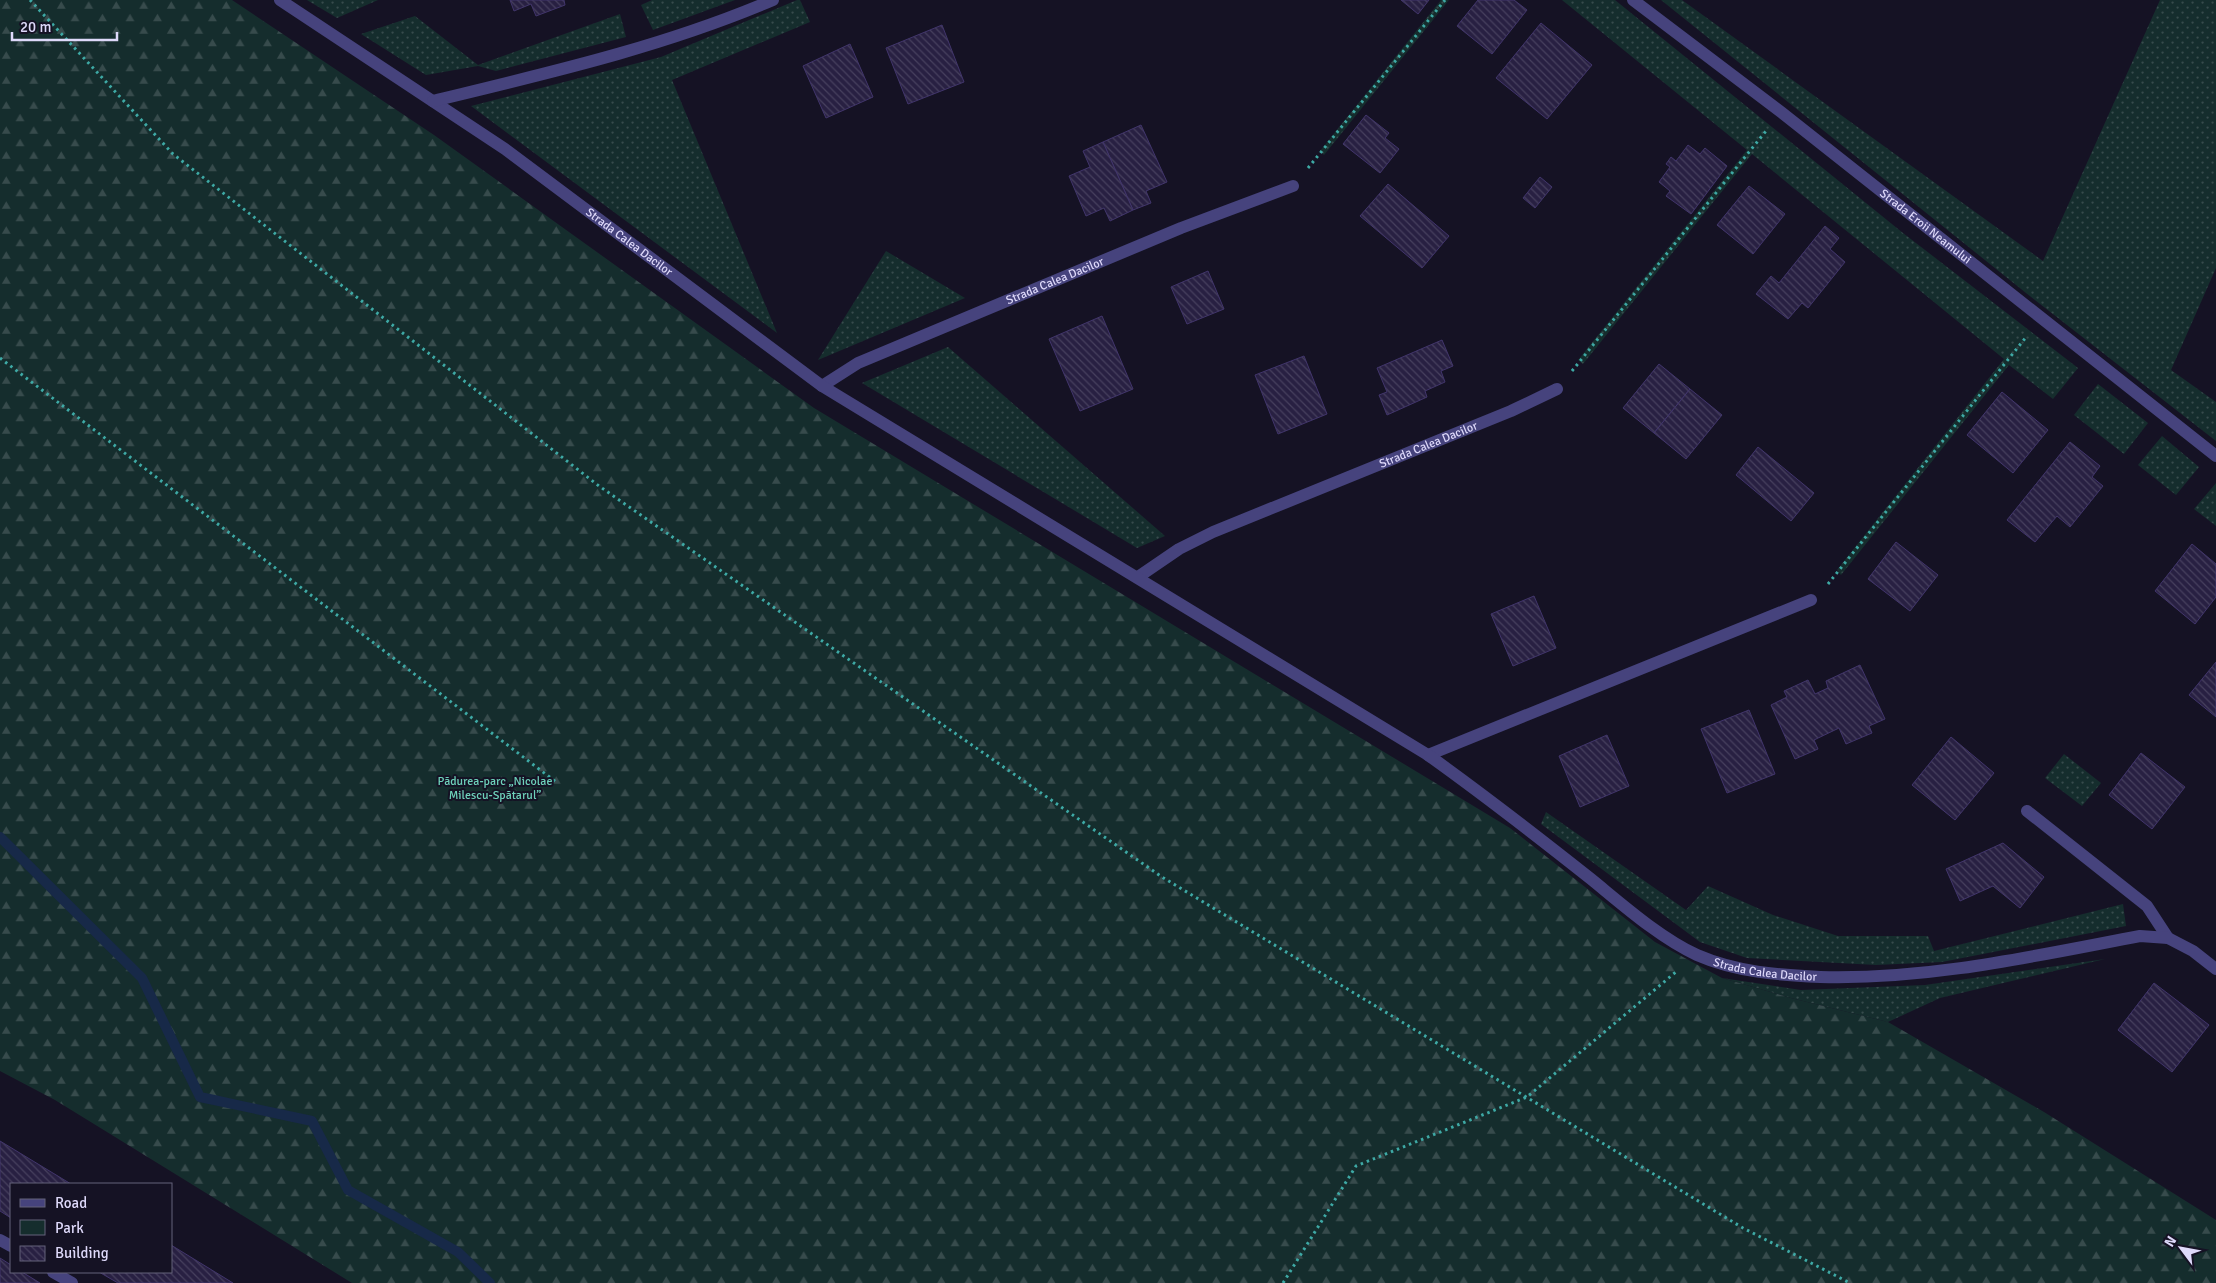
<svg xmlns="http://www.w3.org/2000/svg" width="2216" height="1283" viewBox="0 0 2216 1283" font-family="Signika,sans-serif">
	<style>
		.green { fill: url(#green-dots) }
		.forest { fill: url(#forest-firs) }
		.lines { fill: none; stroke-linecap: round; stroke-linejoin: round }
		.stream { stroke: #172948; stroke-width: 10 }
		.building { fill: url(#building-back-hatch); stroke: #41356b }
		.path { stroke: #3ea9a5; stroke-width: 3; stroke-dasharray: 2.5 4; stroke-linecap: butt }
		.lane { stroke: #46437d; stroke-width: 12 }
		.street { stroke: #46437d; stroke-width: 12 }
		.labels { text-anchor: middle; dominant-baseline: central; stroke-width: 4; stroke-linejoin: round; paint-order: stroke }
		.street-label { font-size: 12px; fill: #ded9fa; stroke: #151224 }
		.park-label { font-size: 12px; fill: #6ed2bb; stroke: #151224 }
	</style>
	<defs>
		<pattern id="green-dots" width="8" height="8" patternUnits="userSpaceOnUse" patternTransform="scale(1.25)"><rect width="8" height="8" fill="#152d2d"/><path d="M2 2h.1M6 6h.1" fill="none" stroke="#374b4c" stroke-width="1.8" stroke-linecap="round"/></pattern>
		<pattern id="forest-firs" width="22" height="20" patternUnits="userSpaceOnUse" patternTransform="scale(1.25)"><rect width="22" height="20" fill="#152d2d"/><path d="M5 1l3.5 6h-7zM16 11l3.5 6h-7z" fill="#374b4c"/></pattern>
		<pattern id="building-back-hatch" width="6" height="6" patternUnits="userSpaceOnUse" patternTransform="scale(1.25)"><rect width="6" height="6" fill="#282042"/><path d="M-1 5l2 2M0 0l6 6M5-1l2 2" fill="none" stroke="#47405e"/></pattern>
	</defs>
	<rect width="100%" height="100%" fill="#151224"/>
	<g class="green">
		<polygon points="307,0 378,0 337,18"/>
		<polygon points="652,0 735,0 653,30 641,5"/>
		<polygon points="797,0 800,0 810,22 672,80 777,333 471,106 661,57"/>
		<polygon points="1441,0 1449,0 1324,155 1320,151"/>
		<polygon points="1562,0 1615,0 1903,233 2078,368 2053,399 2009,365 1841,575 1837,570 2004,359 1752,154 1583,364 1578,360 1747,150"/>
		<polygon points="1661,0 1682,0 2043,261 2160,0 2216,0 2216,268 2171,370 2216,402 2216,441 2026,293"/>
		<polygon points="620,14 626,37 496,71 478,66 426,75 361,34 415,16 478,65"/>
		<polygon points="886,251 965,298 818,360"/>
		<polygon points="948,347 1165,536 1137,548 862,383"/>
		<polygon points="2098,384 2148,423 2124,454 2074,415"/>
		<polygon points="2162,436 2199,467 2176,495 2138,465"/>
		<polygon points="2216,483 2216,526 2194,509"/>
		<polygon points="2064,754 2101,783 2082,806 2045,778"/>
		<polygon points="1546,812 1686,910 1708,886 1773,915 1838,936 1928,936 1934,951 2123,904 2126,926 1942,962 1876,965 1747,958 1700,942 1541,824"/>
		<polygon points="2105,959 1940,998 1888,1022 1791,998 1722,978 1801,990 1925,985"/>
	</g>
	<polygon class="forest" points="0,0 232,0 434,135 814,408 1510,828 1655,942 1722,978 1791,998 1888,1022 2044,1112 2216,1220 2216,1283 352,1283 55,1100 0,1071"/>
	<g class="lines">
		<polyline class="stream" points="0,837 142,978 200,1097 312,1121 348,1190 458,1252 490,1283"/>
	</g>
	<g class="building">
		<polygon points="510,0 564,0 565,5 536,16 531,4 514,11"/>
		<polygon points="1401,0 1429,0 1418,14"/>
		<polygon points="1478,0 1514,0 1527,10 1492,54 1457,26"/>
		<polygon points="1541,23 1592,65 1547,119 1496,78"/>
		<polygon points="942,25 964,82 908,104 886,48"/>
		<polygon points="850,44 873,97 826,118 803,66"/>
		<polygon points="1366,115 1389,133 1385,138 1399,149 1380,173 1343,144"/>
		<polygon points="1141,125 1167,182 1146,191 1151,203 1133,210 1103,142"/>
		<polygon points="1103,142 1133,210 1110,221 1104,208 1086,216 1069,176 1090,167 1083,151"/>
		<polygon points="1688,145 1700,154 1705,148 1727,166 1691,214 1666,196 1670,191 1659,182 1670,167 1666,164 1671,157 1676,161"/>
		<polygon points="1540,177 1552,187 1535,208 1523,198"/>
		<polygon points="1388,184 1449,236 1422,268 1360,216"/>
		<polygon points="1749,186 1785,214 1753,254 1717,225"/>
		<polygon points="1825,226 1839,238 1830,249 1845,262 1808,308 1802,303 1788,319 1756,294 1771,276 1779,283"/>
		<polygon points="1208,271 1224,309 1187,324 1171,287"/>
		<polygon points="1102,316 1133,389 1080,411 1049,339"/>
		<polygon points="1442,340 1453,366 1441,371 1445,382 1425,391 1427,397 1387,415 1379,395 1387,392 1377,368"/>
		<polygon points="1304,356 1327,414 1278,434 1255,375"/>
		<polygon points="1659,364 1690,389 1654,433 1623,408"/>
		<polygon points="1690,389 1722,415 1686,459 1654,433"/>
		<polygon points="2002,392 2048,430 2013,473 1967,435"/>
		<polygon points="2070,442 2100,466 2092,477 2103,486 2070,527 2057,516 2035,542 2007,520"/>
		<polygon points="1758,447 1814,493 1791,521 1736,475"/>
		<polygon points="1896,542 1938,575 1910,611 1868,579"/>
		<polygon points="2192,544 2216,564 2216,597 2195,624 2155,591"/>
		<polygon points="1534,596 1556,648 1513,666 1491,614"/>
		<polygon points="2216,662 2216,717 2189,695"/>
		<polygon points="1860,665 1885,719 1869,726 1872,733 1846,744 1839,728 1814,740 1818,749 1795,759 1771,705 1787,697 1784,691 1808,680 1815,694 1828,688 1826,681"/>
		<polygon points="1749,710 1775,774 1727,793 1701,729"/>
		<polygon points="1607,735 1629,786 1580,807 1559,756"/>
		<polygon points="1951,737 1994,773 1955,820 1912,785"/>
		<polygon points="2141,753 2185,787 2152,829 2109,795"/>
		<polygon points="2003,843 2044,877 2020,908 1993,886 1960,901 1946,869"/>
		<polygon points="2154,983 2209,1025 2172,1072 2118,1030"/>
		<polygon points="0,1141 71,1184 11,1184 11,1218 0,1211"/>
		<polygon points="171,1245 233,1283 118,1283 99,1272 171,1272"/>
		<polygon points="0,1258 11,1265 11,1272 22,1272 40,1283 0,1283"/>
	</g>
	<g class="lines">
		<g class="path">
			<polyline points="30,0 173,154 599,486 1162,877 1743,1228 1850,1283"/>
			<polyline points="1308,168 1445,0"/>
			<polyline points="0,358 556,782"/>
			<polyline points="1572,371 1766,131"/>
			<polyline points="1828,584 2027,336"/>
			<polyline points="1283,1283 1356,1166 1527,1097 1677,971"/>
		</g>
		<g class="lane">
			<path id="s1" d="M 822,386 L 858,363 L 1181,228 L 1293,186"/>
			<path id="s2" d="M 1138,577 L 1179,549 L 1213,532 L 1511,411 L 1557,389"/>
			<polyline points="1428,755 1811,600"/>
			<polyline points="2027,811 2147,906 2168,938"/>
			<polyline points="0,1240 11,1246"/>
			<polyline points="53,1272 72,1283"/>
		</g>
		<g class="street">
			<path id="s3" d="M 280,0 L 505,149 L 822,386 L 1428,755 C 1484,795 1538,837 1591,879 C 1623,905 1660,938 1697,955 C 1736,972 1778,975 1820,977 C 1929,980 2034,956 2140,936 L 2168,938 L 2193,951 L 2216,969"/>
			<path id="s4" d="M 1633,0 L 1781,112 L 2216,456"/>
			<path d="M 433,101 C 548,73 663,47 773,0"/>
		</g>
	</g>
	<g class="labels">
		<g class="street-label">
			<text stroke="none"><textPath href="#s4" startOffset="370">Strada Eroii Neamului</textPath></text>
			<text stroke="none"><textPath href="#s3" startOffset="425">Strada Calea Dacilor</textPath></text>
			<text stroke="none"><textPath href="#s1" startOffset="256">Strada Calea Dacilor</textPath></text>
			<text stroke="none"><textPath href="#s2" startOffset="320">Strada Calea Dacilor</textPath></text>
			<text stroke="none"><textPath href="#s3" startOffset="1781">Strada Calea Dacilor</textPath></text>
		</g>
		<g class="park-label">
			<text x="495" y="781">Pădurea-parc „Nicolae<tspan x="495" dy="14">Milescu-Spătarul”</tspan></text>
		</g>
	</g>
	<rect x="10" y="1183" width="162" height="90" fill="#151224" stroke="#65627a"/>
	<rect x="20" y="1199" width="25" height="8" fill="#46437d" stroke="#65627a"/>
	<text x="55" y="1208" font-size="15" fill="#ded9fa">Road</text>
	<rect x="20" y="1220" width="25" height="15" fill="#152d2d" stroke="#65627a"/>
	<text x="55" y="1233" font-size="15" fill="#ded9fa">Park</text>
	<rect x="20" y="1246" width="25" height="15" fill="url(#building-back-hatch)" stroke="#65627a"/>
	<text x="55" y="1258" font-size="15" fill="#ded9fa">Building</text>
	<g transform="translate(2181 1248) rotate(302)" stroke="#151224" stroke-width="4" paint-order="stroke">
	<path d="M0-4L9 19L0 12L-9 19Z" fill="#ded9fa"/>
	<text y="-8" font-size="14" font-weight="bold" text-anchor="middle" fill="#ded9fa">N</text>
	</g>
	<path d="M12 32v8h105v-8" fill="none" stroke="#ded9fa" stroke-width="2.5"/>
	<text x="20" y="32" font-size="15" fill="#ded9fa" stroke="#151224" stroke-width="4" paint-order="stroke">20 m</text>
</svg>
